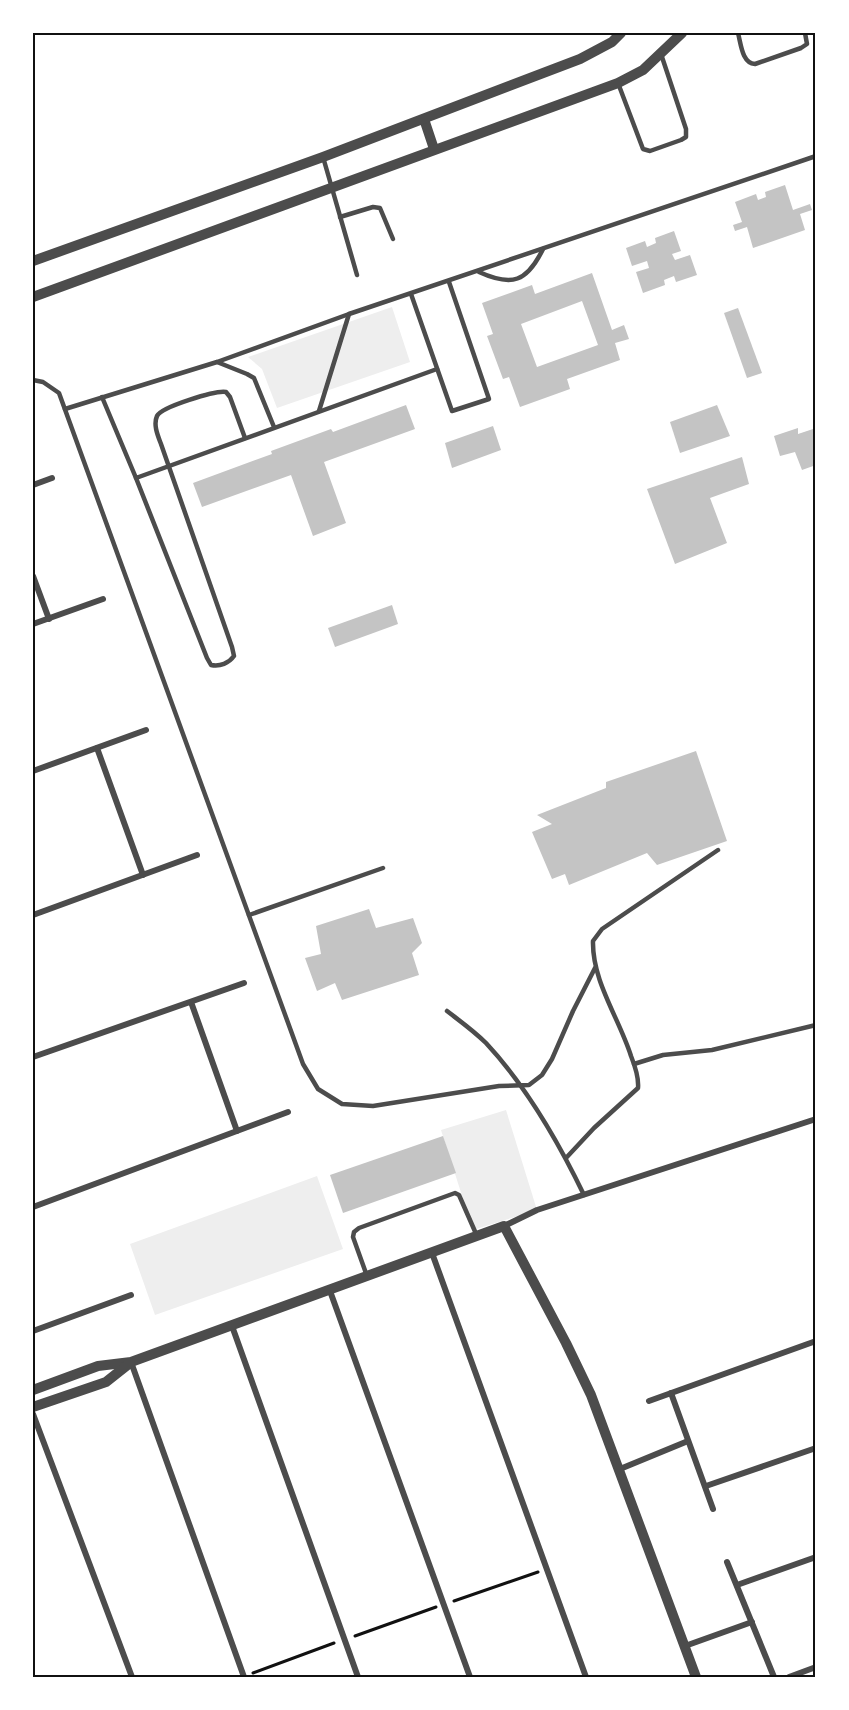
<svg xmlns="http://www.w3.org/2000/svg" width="849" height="1710" viewBox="0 0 849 1710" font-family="'Nunito Sans',sans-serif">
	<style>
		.green { fill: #eee }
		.building { fill: #c4c4c4; fill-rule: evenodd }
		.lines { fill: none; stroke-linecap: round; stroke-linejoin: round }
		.path { stroke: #111; stroke-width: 3 }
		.service { stroke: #4c4c4c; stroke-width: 4.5 }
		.minor { stroke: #4c4c4c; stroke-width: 6 }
		.tertiary { stroke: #4c4c4c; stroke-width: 10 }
		.neatline { fill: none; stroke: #111; stroke-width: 2 }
	</style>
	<rect width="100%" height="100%" fill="#fff"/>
	<g class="green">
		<polygon points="392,307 410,362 277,408 262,369 248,357"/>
		<polygon points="506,1110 537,1210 473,1230 441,1130"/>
		<polygon points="317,1176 343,1249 155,1315 130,1244"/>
	</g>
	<g class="building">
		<polygon points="785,185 793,210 810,204 812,210 800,214 805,230 753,248 747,227 735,231 733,225 742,222 735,202 756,194 758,200 766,197 765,192"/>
		<polygon points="674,231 681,251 672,254 675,260 690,255 697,275 676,282 674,276 664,280 665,285 643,293 636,272 649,268 647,261 632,266 626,248 645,241 647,247 656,243 655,238"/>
		<path d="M 592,273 L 612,330 L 624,325 L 629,339 L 615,343 L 620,360 L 567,379 L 570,389 L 520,407 L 509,377 L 503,379 L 487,336 L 493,334 L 482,303 L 532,285 L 535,294 ZM 582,301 L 598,345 L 537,367 L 521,324 Z"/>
		<polygon points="738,308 762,373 747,378 724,313"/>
		<polygon points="406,405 415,429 324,462 346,523 313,536 291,475 202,507 193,483 272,454 271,451 331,429 333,432"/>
		<polygon points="717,405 730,436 680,453 670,422"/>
		<polygon points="493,426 501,450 452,468 445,443"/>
		<polygon points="798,428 798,434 816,428 816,465 802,470 795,452 780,456 774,436"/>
		<polygon points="742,457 749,484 710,498 727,543 675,564 647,489"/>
		<polygon points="392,605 398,624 335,647 328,628"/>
		<polygon points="696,751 727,841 657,865 647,853 569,885 565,874 552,879 532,832 552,824 537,815 606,788 606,782"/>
		<polygon points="369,909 376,928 413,918 422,943 412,953 419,975 342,1000 335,983 317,991 305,958 321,954 316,926"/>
		<polygon points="443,1136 456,1173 343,1213 330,1175"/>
	</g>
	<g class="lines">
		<g class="path">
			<polyline points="454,1601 538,1572"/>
			<polyline points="355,1636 436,1607"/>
			<polyline points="253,1673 334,1643"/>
		</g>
		<g class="service">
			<path d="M 738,33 C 741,44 742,63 755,64 L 801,48 L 807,44 L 805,33"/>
			<polyline points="618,83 643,149 650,151 681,140 686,137 686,129 661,54"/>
			<polyline points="323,157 357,275"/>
			<polyline points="340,217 373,207 380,208 393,239"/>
			<path d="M 479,272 C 512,287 527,282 543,249"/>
			<polyline points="411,294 452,411 489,399 449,282"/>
			<polyline points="217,362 247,374 254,378 274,427"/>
			<polyline points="33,380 43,382 59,393 303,1064 318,1089 342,1104 373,1106 499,1086 529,1085 542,1075 552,1059 573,1011 595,968"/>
			<polyline points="102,397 136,478 437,369"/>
			<polyline points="65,409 217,362 349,314 816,156"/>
			<polyline points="319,411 349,314"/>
			<path d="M 136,478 L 207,658 L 211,665 C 220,667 229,663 234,656 L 232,647 L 161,444 C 158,436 153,425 157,416 C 161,407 216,390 226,392 L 230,397 L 245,438"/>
			<polyline points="249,915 383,868"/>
			<path d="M 447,1011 C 460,1021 474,1031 486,1043 C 527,1087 558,1141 584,1195"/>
			<polyline points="634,1064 663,1055 712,1050 816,1025"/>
			<path d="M 566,1158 L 594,1128 L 638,1088 C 639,1077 635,1066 631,1056 C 619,1018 592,981 593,941 L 602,929 L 718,850"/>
			<polyline points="367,1276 353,1237 354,1232 359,1228 455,1193 459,1195 477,1236"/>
		</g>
		<g class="minor">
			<polyline points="33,485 52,478"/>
			<polyline points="33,576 49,619"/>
			<polyline points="33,624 103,599"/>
			<polyline points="97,748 143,875"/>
			<polyline points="33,771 146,730"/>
			<polyline points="33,915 197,855"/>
			<polyline points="191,1002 237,1131"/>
			<polyline points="33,1057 244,983"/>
			<polyline points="33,1207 288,1112"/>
			<polyline points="504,1226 537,1210 816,1119"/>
			<polyline points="432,1253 586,1677"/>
			<polyline points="330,1291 470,1677"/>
			<polyline points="232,1326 358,1677"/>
			<polyline points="33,1331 131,1295"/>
			<polyline points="131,1362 244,1677"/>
			<polyline points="671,1393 713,1509"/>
			<polyline points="649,1401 816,1341"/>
			<polyline points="33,1414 132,1677"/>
			<polyline points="620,1469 688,1441"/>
			<polyline points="706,1486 816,1448"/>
			<polyline points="727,1562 774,1677"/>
			<polyline points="737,1585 816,1557"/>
			<polyline points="685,1646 752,1622"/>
			<polyline points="789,1677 816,1667"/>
		</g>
		<g class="tertiary">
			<polyline points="424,119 434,149"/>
			<polyline points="33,261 323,157 580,59 612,42 621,33"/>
			<polyline points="33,297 618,83 643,70 682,33"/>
			<polyline points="33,1390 98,1366 131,1362 504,1226 566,1343 591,1395 696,1677"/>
			<polyline points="33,1407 106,1382 130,1363"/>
		</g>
	</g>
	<rect width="849" height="1710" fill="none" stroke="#ffffff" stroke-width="69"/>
	<rect x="34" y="34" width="780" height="1642" class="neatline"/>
</svg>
